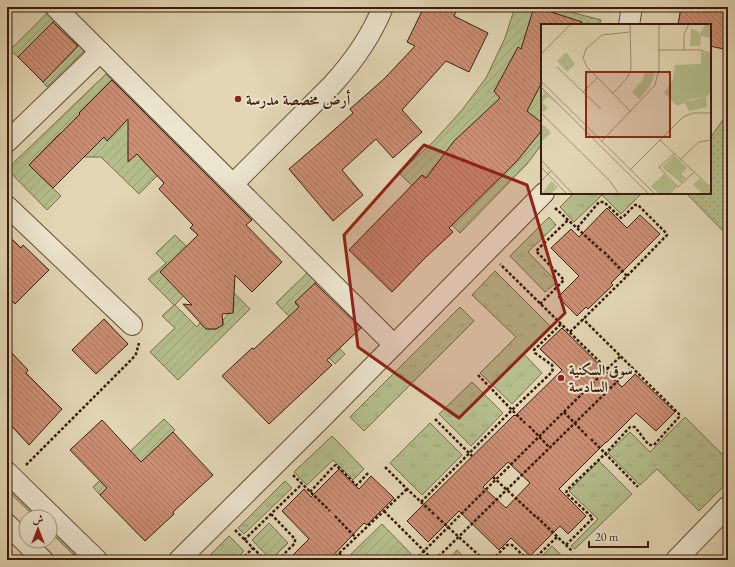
<svg xmlns="http://www.w3.org/2000/svg" width="735" height="567" viewBox="0 0 735 567" font-family="'EB Garamond',Amiri,serif">
	<style>
		.grass { fill: url(#grass-tufts); stroke: #766d4b }
		.park { fill: url(#park-dots); stroke: #766d4b }
		.garden { fill: url(#garden-furrows); stroke: #766d4b; fill-rule: evenodd }
		.building { fill: url(#building-back-hatch); stroke: #381d0a; fill-rule: evenodd }
		.lines { fill: none; stroke-linecap: round; stroke-linejoin: round }
		.minor-casing { stroke: #624b34; stroke-width: 22 }
		.path { stroke: #381d0a; stroke-width: 2.5; stroke-dasharray: 3 2; stroke-linecap: butt }
		.minor { stroke: #ece4ce; stroke-width: 20 }
		.marked { fill: #8f2418; fill-opacity: 0.2; stroke: #8f2418; stroke-width: 3; stroke-linejoin: round }
		.poi-dot { fill: #8f2418; stroke: #ece4ce; stroke-width: 1.5 }
		.labels { text-anchor: middle; dominant-baseline: central; stroke-width: 4; stroke-linejoin: round; paint-order: stroke }
		.poi-label { font-size: 15px; font-weight: bold; fill: #381d0a; stroke: #ece4ce; text-anchor: start }
		.inset-road { fill: none; stroke: #9e8c70; stroke-width: 1 }
		.view { fill: #8f2418; fill-opacity: 0.15; stroke: #8f2418; stroke-width: 2 }
		.inset-edge { fill: none; stroke: #381d0a; stroke-width: 2 }
	</style>
	<defs>
		<pattern id="grass-tufts" width="24" height="20" patternUnits="userSpaceOnUse"><rect width="24" height="20" fill="#b4bd8c"/><path d="M3 7l-1-3M5 7V3M7 7l1-3M15 17l-1-3M17 17v-4M19 17l1-3" fill="none" stroke="#9ca277"/></pattern>
		<pattern id="park-dots" width="8" height="8" patternUnits="userSpaceOnUse"><rect width="8" height="8" fill="#b4bd8c"/><path d="M2 2h.1M6 6h.1" fill="none" stroke="#9ca277" stroke-width="1.8" stroke-linecap="round"/></pattern>
		<pattern id="garden-furrows" width="10" height="10" patternUnits="userSpaceOnUse"><rect width="10" height="10" fill="#b4bd8c"/><path d="M-1 1l2-2M0 10L10 0M9 11l2-2" fill="none" stroke="#9ca277"/></pattern>
		<pattern id="building-back-hatch" width="6" height="6" patternUnits="userSpaceOnUse"><rect width="6" height="6" fill="#ce8e73"/><path d="M-1 5l2 2M0 0l6 6M5-1l2 2" fill="none" stroke="#a8735d"/></pattern>
	</defs>
	<rect width="100%" height="100%" fill="#e2d6b4"/>
	<filter id="stains"><feTurbulence type="fractalNoise" baseFrequency=".005" numOctaves="4"/><feColorMatrix values="0 0 0 0 .2 0 0 0 0 .09 0 0 0 0 .02 0 0 0 .5 -.17"/></filter>
	<radialGradient id="worn" r=".72"><stop offset=".6" stop-color="#630" stop-opacity="0"/><stop offset="1" stop-color="#630" stop-opacity=".3"/></radialGradient>
	<g class="grass">
		<polygon points="574,193 639,193 640,195 621,214 602,195 574,222 560,207"/>
		<polygon points="549,217 556,225 528,252 557,282 545,292 510,256"/>
		<polygon points="495,271 550,326 523,353 542,373 512,404 480,373 516,337 472,295"/>
		<polygon points="460,307 474,321 364,431 350,417"/>
		<polygon points="472,382 503,413 471,446 439,414"/>
		<polygon points="685,417 728,460 728,482 699,511 657,469 640,485 608,453 630,432 650,452"/>
		<polygon points="430,423 462,455 422,495 390,463"/>
		<polygon points="332,436 364,469 353,480 333,460 307,485 294,472"/>
		<polygon points="599,461 632,494 575,549 571,546 598,519 569,491"/>
		<polygon points="285,481 292,488 244,534 238,528"/>
		<polygon points="229,536 244,551 235,560 205,560"/>
		<polygon points="552,546 565,559 564,560 538,560"/>
	</g>
	<g class="park">
		<polygon points="728,113 728,236 686,193 710,193 710,138"/>
		<polygon points="7,475 95,560 79,560 50,532 50,517 35,517 7,490"/>
	</g>
	<g class="garden">
		<polygon points="53,7 93,42 47,87 43,82 79,45 54,21 18,57 10,50"/>
		<polygon points="515,7 551,7 601,20 599,25 542,25 542,144 527,164 460,233 399,173 434,141 462,110 486,78 505,38"/>
		<polygon points="106,74 112,80 79,113 107,140 140,107 145,112 129,128 128,153 133,157 137,154 155,173 184,144 187,146 139,194 101,157 84,157 60,133 29,165 61,196 47,210 7,169"/>
		<path d="M 175,235 L 250,309 L 178,380 L 150,352 L 175,328 L 162,316 L 174,305 L 148,279 L 166,263 L 156,253 ZM 224,291 L 234,301 L 233,312 L 229,313 L 223,320 L 223,325 L 216,329 L 206,329 L 200,323 L 197,327 L 175,305 L 185,294 Z"/>
		<polygon points="307,273 316,282 295,303 345,354 335,364 276,303"/>
		<polygon points="164,419 175,430 136,467 130,467 100,495 93,487"/>
		<polygon points="269,523 288,543 271,560 252,540"/>
		<polygon points="382,524 413,556 409,560 358,560 351,554"/>
		<polygon points="457,550 467,560 448,560"/>
	</g>
	<g class="building">
		<polygon points="424,7 458,7 454,16 488,33 469,72 446,61 402,110 422,132 393,158 376,139 342,170 363,195 333,221 289,169 325,138 353,113 350,109 385,78 415,46 407,42"/>
		<polygon points="534,7 542,7 542,9 582,22 581,25 542,25 542,82 527,111 542,123 542,130 517,161 449,228 453,232 425,258 392,292 349,250 422,175 426,178 454,141 500,98 494,91 497,86 518,47 521,49"/>
		<polygon points="681,7 709,7 728,11 728,50 710,46 710,25 678,25"/>
		<polygon points="53,22 78,46 43,82 18,57"/>
		<polygon points="112,80 252,220 246,225 282,262 252,292 235,275 233,313 222,314 223,325 216,329 206,329 183,304 192,305 160,272 198,235 190,228 193,225 159,189 164,183 137,154 128,162 128,119 107,141 104,137 53,188 29,165 80,114 79,113"/>
		<polygon points="607,208 627,228 640,215 660,234 611,283 613,285 588,309 586,307 577,316 558,297 579,276 551,248 571,229 579,237"/>
		<polygon points="7,234 21,248 23,245 49,270 15,304 7,296"/>
		<polygon points="315,283 361,328 327,360 332,365 269,424 222,376 252,348 254,349 299,307 295,302"/>
		<polygon points="104,319 128,344 96,374 72,350"/>
		<path d="M 562,328 L 622,387 L 635,374 L 675,412 L 656,431 L 636,413 L 607,442 L 606,442 L 559,489 L 586,516 L 568,534 L 560,526 L 530,556 L 511,538 L 499,550 L 459,511 L 428,542 L 407,521 L 514,415 L 515,416 L 562,370 L 540,349 ZM 508,462 L 530,483 L 506,508 L 483,487 Z"/>
		<polygon points="7,348 28,370 26,373 62,409 29,445 7,421"/>
		<polygon points="102,420 141,462 173,432 213,475 173,512 174,514 145,541 100,495 107,488 70,450"/>
		<polygon points="339,469 359,489 371,476 394,498 367,525 364,523 329,560 288,560 309,539 282,511 304,489 311,497"/>
	</g>
	<g class="lines">
		<defs>
			<g id="minor">
				<polyline points="55,7 394,345"/>
				<polyline points="629,25 632,7"/>
				<polyline points="7,142 100,52"/>
				<path d="M 233,184 L 332,85 C 353,62 371,37 383,7"/>
				<polyline points="7,206 132,325"/>
				<polyline points="7,472 97,560"/>
				<polyline points="7,524 43,560"/>
				<polyline points="179,560 323,417 544,193"/>
				<polyline points="676,560 728,506"/>
			</g>
		</defs>
		<use href="#minor" class="minor-casing"/>
		<g class="path">
			<polyline points="555,208 602,251"/>
			<polyline points="604,252 627,276"/>
			<polyline points="540,304 564,280 536,251 568,220"/>
			<polyline points="570,332 627,276 667,235 666,233 638,205 635,205 623,217 621,218 604,202 599,202 577,228"/>
			<polyline points="607,369 621,356"/>
			<polyline points="478,375 512,410 525,423"/>
			<polyline points="564,412 588,437"/>
			<polyline points="435,419 472,456"/>
			<polyline points="529,426 550,448"/>
			<polyline points="591,439 638,487"/>
			<polyline points="26,465 132,359 136,354 139,343"/>
			<polyline points="385,467 407,489 435,515"/>
			<polyline points="293,475 330,511"/>
			<polyline points="493,477 536,517"/>
			<polyline points="310,492 334,466 336,465 356,485 358,484 368,473"/>
			<polyline points="421,502 512,410 552,372 553,368 552,365 535,353 534,350 561,324"/>
			<polyline points="384,511 433,560"/>
			<polyline points="271,514 295,539 295,543 278,560"/>
			<polyline points="335,516 356,538"/>
			<polyline points="437,517 484,560"/>
			<polyline points="537,517 573,552"/>
			<polyline points="235,530 265,560"/>
			<polyline points="244,540 302,484"/>
			<polyline points="566,545 593,518 566,493 567,490 605,454 630,427 635,427 648,444 650,445 654,445 679,417 680,415 583,319"/>
			<polyline points="339,553 345,560"/>
			<polyline points="241,560 253,548"/>
			<polyline points="332,560 407,489"/>
			<polyline points="415,560 607,369 500,264"/>
			<polyline points="435,560 632,367"/>
			<polyline points="492,560 507,545 512,545 528,560"/>
			<polyline points="533,560 557,537"/>
		</g>
		<use href="#minor" class="minor"/>
	</g>
	<path class="marked" d="M 424,145 L 527,185 L 565,313 L 459,418 L 358,347 L 344,235 Z"/>
	<g class="poi-dot">
		<circle cx="238" cy="99" r="4"/>
		<circle cx="561" cy="378" r="4"/>
	</g>
	<g class="labels">
		<g class="poi-label">
			<text x="246" y="99">أرض مخصصة مدرسة</text>
			<text x="569" y="369">سوق السكنية<tspan x="569" dy="17">السادسة</tspan></text>
		</g>
	</g>
	<g transform="translate(541 24)">
		<rect width="170" height="170" fill="#e2d6b4"/>
		<path d="M 165,0 L 170,0 L 170,14 L 160,12 L 159,22 L 149,22 L 150,4 L 158,8 L 158,11 ZM 25,28 L 34,40 L 26,48 L 16,37 ZM 160,28 L 170,31 L 170,45 L 165,45 L 165,73 L 150,75 L 136,82 L 123,69 L 132,55 L 134,41 L 160,40 ZM 0,64 L 14,78 L 7,73 L 1,78 L 7,84 L 3,88 L 0,86 L 0,74 L 3,69 ZM 3,101 L 10,109 L 1,117 L 0,102 Z" fill="#b4bd8c"/>
		<path d="M 165,45 L 170,45 L 170,68 L 165,73 ZM 104,48 L 114,50 L 109,62 L 98,75 L 91,68 L 101,57 ZM 165,73 L 166,83 L 148,87 L 143,78 ZM 133,131 L 146,144 L 140,150 L 145,154 L 140,159 L 121,143 ZM 123,150 L 136,163 L 129,170 L 118,170 L 110,162 ZM 158,155 L 170,164 L 170,170 L 162,170 L 152,161 Z" fill="#b4bd8c"/>
		<path d="M 10,157 L 17,163 L 10,170 L 1,170 Z" fill="#b4bd8c"/>
		<path class="inset-road" d="M 89,8 L 61,11 L 45,25 L 42,34 L 46,43 L 90,88M 118,26 L 159,26 L 170,30M 143,26 L 143,10 L 148,0M 0,30 L 30,0M 16,43 L 60,85M 0,57 L 114,170M 0,63 L 108,170M 42,68 L 56,54M 72,69 L 86,54 L 90,45 L 89,0M 0,89 L 69,157 L 78,170M 119,116 L 170,164M 60,118 L 114,61 L 118,45 L 118,0M 133,130 L 118,143 L 137,163 L 152,149M 0,136 L 32,170M 139,136 L 158,118 L 170,116M 0,143 L 26,170M 89,146 L 142,93 L 152,89 L 170,89M 0,157 L 10,147"/>
		<path class="view" d="M 45,48 L 129,48 L 129,113 L 45,113 Z"/>
		<rect width="170" height="170" class="inset-edge"/>
	</g>
	<rect width="735" height="567" fill="none" stroke="#e2d6b4" stroke-width="24"/>
	<rect x="8" y="8" width="719" height="551" fill="none" stroke="#381d0a" stroke-width="2"/>
	<rect x="12" y="12" width="711" height="543" fill="none" stroke="#381d0a"/>
	<g transform="translate(38 529)"><circle r="19" fill="#ece4ce" stroke="#a49480"/>
	<path d="M0-3L7 15L0 10L-7 15Z" fill="#8f2418"/>
	<text y="-6" font-size="11" font-weight="bold" text-anchor="middle" fill="#381d0a">ش</text>
	</g>
	<path d="M589 541v6h59v-6" fill="none" stroke="#381d0a" stroke-width="2"/>
	<text x="595" y="541" font-size="12" fill="#381d0a" stroke="#ece4ce" stroke-width="3" paint-order="stroke">20 m</text>
	<rect width="100%" height="100%" filter="url(#stains)"/>
	<rect width="100%" height="100%" fill="url(#worn)"/>
</svg>
